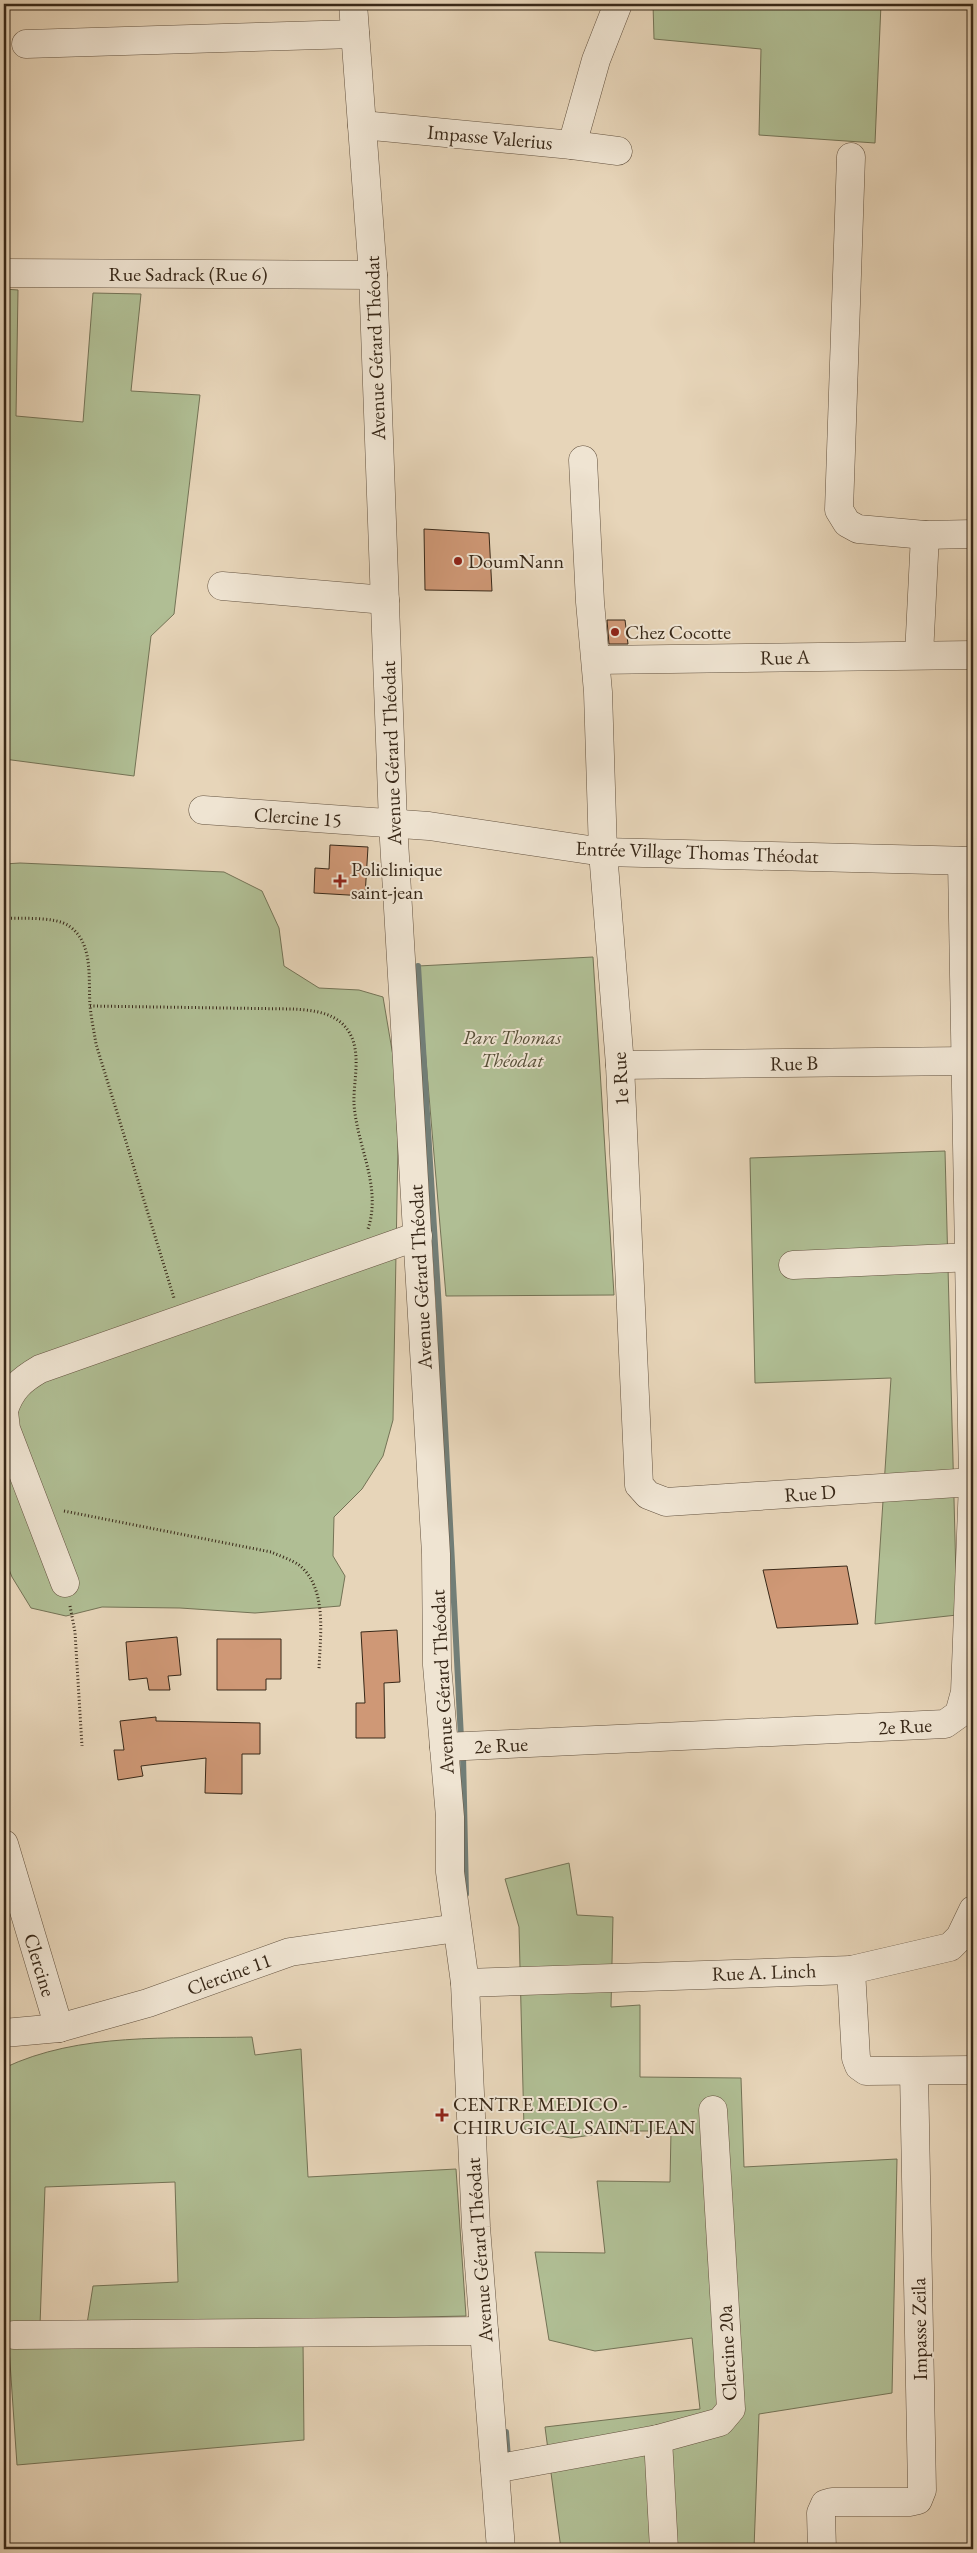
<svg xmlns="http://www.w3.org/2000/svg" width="977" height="2553" viewBox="0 0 977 2553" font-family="'EB Garamond',serif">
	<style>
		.green { fill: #b0be94; stroke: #747356 }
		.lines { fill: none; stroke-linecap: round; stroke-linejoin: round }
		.stream { stroke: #727e77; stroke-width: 6 }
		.building { fill: #cf9876; stroke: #382818 }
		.minor-casing { stroke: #645340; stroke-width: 29 }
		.path { stroke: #382818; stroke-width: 3; stroke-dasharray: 1 2.5; stroke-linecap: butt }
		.minor { stroke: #efe4d2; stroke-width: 28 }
		.poi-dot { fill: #8f2418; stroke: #efe4d2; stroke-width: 2 }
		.labels { text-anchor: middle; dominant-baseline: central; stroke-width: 4; stroke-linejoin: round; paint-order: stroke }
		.street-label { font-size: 20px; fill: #382818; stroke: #efe4d2 }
		.poi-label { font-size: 20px; fill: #382818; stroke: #efe4d2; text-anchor: start }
		.park-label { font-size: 20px; font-style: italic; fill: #564e37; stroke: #efe4d2 }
	</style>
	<rect width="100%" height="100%" fill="#e7d5b9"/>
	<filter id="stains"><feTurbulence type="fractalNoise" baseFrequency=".004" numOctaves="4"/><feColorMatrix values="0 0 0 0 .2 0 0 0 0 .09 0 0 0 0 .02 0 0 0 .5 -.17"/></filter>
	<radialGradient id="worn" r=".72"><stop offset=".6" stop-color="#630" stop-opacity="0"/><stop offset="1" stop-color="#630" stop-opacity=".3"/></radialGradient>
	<g class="green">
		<polygon points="653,4 881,4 875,143 759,135 761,49 654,39"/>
		<polygon points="4,289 18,290 16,416 83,422 93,293 141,294 131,391 200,395 174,614 151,636 134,776 4,759 4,534 7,534 9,417 4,417"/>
		<polygon points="20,863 224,872 262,891 279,928 284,966 319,988 359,990 383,997 394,1062 398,1144 393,1420 383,1456 362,1489 334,1517 333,1556 345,1576 340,1606 255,1613 180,1608 102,1607 66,1616 31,1608 12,1577 4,1557 4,864"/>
		<polygon points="593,957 614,1295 446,1296 418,966"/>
		<polygon points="945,1151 957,1615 875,1624 891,1378 755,1383 750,1158"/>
		<polygon points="569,1863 577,1915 613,1917 611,2007 640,2005 640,2077 741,2078 744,2167 897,2159 892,2393 759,2414 754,2549 561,2549 545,2427 700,2409 692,2338 595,2351 549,2340 535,2252 605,2253 597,2181 670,2182 671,2131 619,2131 571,2138 524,2129 519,1927 505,1879"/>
		<path d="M 252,2037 L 255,2055 L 301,2049 L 308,2177 L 456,2169 L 466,2316 L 87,2324 L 93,2286 L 178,2282 L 175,2182 L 45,2187 L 40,2325 L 4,2329 L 4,2068 C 79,2032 170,2039 252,2037 Z"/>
		<polygon points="303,2341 304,2440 17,2465 9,2348"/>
	</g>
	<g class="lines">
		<g class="stream">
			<polyline points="418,966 439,1310 461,1738"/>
			<polyline points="463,1755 466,1894"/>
			<polyline points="506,2432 508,2458"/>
		</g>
	</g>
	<g class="building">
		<polygon points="424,529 489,533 492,591 425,590"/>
		<polygon points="607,620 625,620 628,644 609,644"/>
		<polygon points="330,845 368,847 365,896 314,893 315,868 329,869"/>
		<polygon points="847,1566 858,1624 777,1628 763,1570"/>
		<polygon points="397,1630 400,1682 384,1683 385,1738 356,1738 356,1703 365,1703 361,1632"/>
		<polygon points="177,1637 181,1675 168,1676 170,1690 149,1690 147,1678 129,1680 126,1642"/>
		<polygon points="217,1639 281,1639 281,1679 266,1679 266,1690 217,1690"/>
		<polygon points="156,1717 156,1721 260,1723 260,1754 242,1754 242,1794 205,1793 206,1758 141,1766 143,1776 118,1780 114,1750 124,1750 120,1721"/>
	</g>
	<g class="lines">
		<defs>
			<g id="minor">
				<polyline points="353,4 373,275 393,823 436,1554 437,1665 450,1817 450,1872 465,1983 476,2227 501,2549"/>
				<polyline points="26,44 355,34"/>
				<polyline points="362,125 572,145 618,151"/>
				<polyline points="572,145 596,60 618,4"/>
				<polyline points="851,157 839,510 847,523 858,529 925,535"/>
				<polyline points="4,273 373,275"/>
				<polyline points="583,460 590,602 598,692 603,852 620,1065 639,1485 648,1495 666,1502 973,1482"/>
				<polyline points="222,586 385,600"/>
				<polyline points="919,655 925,535 973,534"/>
				<polyline points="596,660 973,655"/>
				<polyline points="203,810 429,826 603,852 973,861"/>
				<polyline points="620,1065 967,1061"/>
				<polyline points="793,1265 973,1257"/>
				<path d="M 4,1410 C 11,1389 21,1380 40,1369 L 418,1236"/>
				<polyline points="4,1412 6,1429 65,1583"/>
				<polyline points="444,1747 945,1724 959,1714 965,1692 973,1482 962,861"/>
				<polyline points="4,1844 59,2028"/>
				<polyline points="851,1970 950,1947 960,1937 973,1910"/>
				<polyline points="465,1983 851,1970 856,2058 859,2066 866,2071 973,2070"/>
				<polyline points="4,2033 59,2028 148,2003 290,1952 457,1928"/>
				<polyline points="14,2335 484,2331"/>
				<polyline points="658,2439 664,2549"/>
				<polyline points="495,2469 658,2439 720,2422 731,2409 713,2110"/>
				<polyline points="822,2549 821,2513 825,2504 832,2502 909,2502 918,2500 922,2490 914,2072"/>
			</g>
		</defs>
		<use href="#minor" class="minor-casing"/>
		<g class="path">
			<path d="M 4,918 C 21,919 55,916 69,926 C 94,943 88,979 90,1005 C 91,1018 94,1031 96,1044 L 174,1298"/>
			<path d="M 90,1006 L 292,1009 C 312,1010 337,1012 349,1032 C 362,1053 353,1082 354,1104 C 357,1147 382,1186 368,1229"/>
			<path d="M 64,1511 L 271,1552 C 280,1556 292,1560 299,1565 C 328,1588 320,1637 319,1669"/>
			<polyline points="70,1606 75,1632 82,1746"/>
		</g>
		<use href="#minor" class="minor"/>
	</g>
	<g class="poi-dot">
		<circle cx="458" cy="561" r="5"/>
		<circle cx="615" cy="632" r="5"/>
		<path d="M337.5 873.5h5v5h5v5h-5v5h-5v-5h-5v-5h5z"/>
		<path d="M439.5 2107.5h5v5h5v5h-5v5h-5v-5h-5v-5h5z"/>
	</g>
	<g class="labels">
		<g class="street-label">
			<text transform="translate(490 137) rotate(5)">Impasse Valerius</text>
			<text x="188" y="274">Rue Sadrack (Rue 6)</text>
			<text transform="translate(375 348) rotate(-92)">Avenue Gérard Théodat</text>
			<text transform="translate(785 657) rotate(-1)">Rue A</text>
			<text transform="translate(391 753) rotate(-92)">Avenue Gérard Théodat</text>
			<text transform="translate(298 817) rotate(4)">Clercine 15</text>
			<text transform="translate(697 852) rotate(2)">Entrée Village Thomas Théodat</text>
			<text transform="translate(794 1063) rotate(-1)">Rue B</text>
			<text transform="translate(620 1079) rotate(-93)">1e Rue</text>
			<text transform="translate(420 1277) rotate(-93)">Avenue Gérard Théodat</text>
			<text transform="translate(810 1493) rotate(-4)">Rue D</text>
			<text transform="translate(442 1682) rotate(-93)">Avenue Gérard Théodat</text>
			<text transform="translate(905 1726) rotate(-3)">2e Rue</text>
			<text transform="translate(501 1745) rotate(-3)">2e Rue</text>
			<text transform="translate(40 1965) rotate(73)">Clercine</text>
			<text transform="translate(764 1972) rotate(-2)">Rue A. Linch</text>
			<text transform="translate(229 1974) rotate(-20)">Clercine 11</text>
			<text transform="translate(479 2250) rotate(-94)">Avenue Gérard Théodat</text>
			<text transform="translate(919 2329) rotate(-91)">Impasse Zeila</text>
			<text transform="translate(727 2353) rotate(-93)">Clercine 20a</text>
		</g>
		<g class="poi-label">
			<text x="468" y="561">DoumNann</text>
			<text x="625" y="632">Chez Cocotte</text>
			<text x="351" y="869">Policlinique<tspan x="351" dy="23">saint-jean</tspan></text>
			<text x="453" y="2104">CENTRE MEDICO -<tspan x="453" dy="23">CHIRUGICAL SAINT JEAN</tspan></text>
		</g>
		<g class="park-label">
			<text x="512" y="1037">Parc Thomas<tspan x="512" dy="23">Théodat</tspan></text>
		</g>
	</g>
	<rect width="977" height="2553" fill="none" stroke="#e7d5b9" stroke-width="20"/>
	<rect x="5" y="5" width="967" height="2543" fill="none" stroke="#382818" stroke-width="2.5"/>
	<rect x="10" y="10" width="957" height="2533" fill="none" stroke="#382818"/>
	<rect width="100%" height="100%" filter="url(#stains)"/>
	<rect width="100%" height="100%" fill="url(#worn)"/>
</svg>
